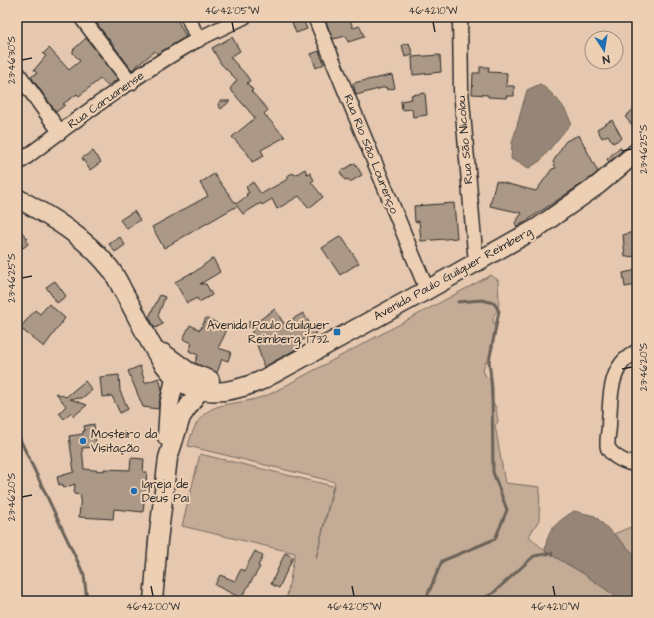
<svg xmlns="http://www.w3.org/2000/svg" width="654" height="618" viewBox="0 0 654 618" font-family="'Architects Daughter',sans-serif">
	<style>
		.green { fill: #c3ab96; stroke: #776b60 }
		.water { fill: #978677; stroke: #6c6259 }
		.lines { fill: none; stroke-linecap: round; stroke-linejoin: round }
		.stream { stroke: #6c6259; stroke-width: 3 }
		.building { fill: #ac9886; stroke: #2b2b2b }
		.minor-casing { stroke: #2b2b2b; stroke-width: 17 }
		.major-casing { stroke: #2b2b2b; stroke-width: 21 }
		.minor { stroke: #edcfb4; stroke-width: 14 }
		.major { stroke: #edcfb4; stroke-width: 18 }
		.ticks { fill: none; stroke: #2b2b2b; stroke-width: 1.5 }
		.poi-dot { fill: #1f6fb2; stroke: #edcfb4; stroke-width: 1.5 }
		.labels { text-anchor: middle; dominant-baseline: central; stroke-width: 4; stroke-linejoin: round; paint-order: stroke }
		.street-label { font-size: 12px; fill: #2b2b2b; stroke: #edcfb4 }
		.poi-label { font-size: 12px; fill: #2b2b2b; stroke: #edcfb4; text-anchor: start }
		.neatline { fill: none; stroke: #2b2b2b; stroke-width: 1.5 }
		.ticks-label { font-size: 10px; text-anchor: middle; fill: #2b2b2b }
	</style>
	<rect width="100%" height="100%" fill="#e5c8af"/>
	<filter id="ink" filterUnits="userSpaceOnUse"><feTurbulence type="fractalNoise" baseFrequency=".025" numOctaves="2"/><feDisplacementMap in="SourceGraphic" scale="8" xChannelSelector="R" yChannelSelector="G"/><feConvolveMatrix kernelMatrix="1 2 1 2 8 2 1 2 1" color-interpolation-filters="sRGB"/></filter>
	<g filter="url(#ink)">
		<g class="green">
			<path d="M 491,275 L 498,280 C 498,288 500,300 498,308 C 497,312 493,315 493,320 L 495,326 L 493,347 L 490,359 L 485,363 L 483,370 L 486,377 L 490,378 L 491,398 L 496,408 L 498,422 L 495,425 L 505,483 L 540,487 L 539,520 L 529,536 L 545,551 L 584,574 L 622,601 L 286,601 L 295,553 L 182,526 L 200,454 L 333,486 L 316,558 L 335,482 L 188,446 C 202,392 230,411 270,394 Z"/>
			<polygon points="637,526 637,557 614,534 628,528"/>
		</g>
		<g class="water">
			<path d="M 540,84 C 554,94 566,107 571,123 L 540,161 L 529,168 L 511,159 L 512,143 L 527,90 Z"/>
			<path d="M 574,511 L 595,516 L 637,557 L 637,601 L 622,601 L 584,574 L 545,551 C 547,529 556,523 574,511 Z"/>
		</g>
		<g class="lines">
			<g class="stream">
				<polyline points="17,433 84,575 87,601"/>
				<polyline points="425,601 442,561 495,539 507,510 493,472 492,388 489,361 499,311 494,303 482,300 458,302"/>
				<polyline points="476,601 492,594 534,556 552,553"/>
			</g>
		</g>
		<g class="building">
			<polygon points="92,17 137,17 139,20 143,17 176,17 186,37 157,54 155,51 132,70"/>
			<polygon points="290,17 302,17 307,29 296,33"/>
			<polygon points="335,17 349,17 353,28 360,26 364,37 348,42 346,36 333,39 325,20"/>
			<polygon points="232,37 240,51 230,57 247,76 250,81 247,83 253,90 251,91 268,110 264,114 285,137 261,150 264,156 252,162 248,154 232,137 255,118 230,89 237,80 221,64 212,48"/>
			<polygon points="86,38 118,79 108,86 100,79 79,96 77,94 63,104 65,105 56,112 31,77 37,73 34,70 46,56 43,54 49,48 69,70 80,61 73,53 73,50"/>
			<polygon points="409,43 413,55 405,57 402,45"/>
			<polygon points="319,51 324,64 316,68 311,54"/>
			<polygon points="440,55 441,72 413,75 412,57"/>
			<polygon points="480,67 489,67 488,72 507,73 506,86 514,86 514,96 506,96 506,98 488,97 488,95 472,94 473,73 480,73"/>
			<polygon points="392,75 395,88 387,90 386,87 356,95 353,83"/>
			<polygon points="425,93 427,115 413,117 412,109 402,110 401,101 412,99 411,95"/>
			<polygon points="220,101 230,101 221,109 218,105"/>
			<polygon points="637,106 637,130 625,117"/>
			<polygon points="612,120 622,138 613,143 608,135 602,138 597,129"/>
			<polygon points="579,135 598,172 592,177 517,227 515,223 522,213 490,206 496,181 536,191 552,169 556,168 553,162 563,145 566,141"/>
			<polygon points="620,147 622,151 609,162 607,159"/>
			<polygon points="93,151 101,162 90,170 82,158"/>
			<polygon points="355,163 362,175 350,182 348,179 345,180 340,172"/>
			<polygon points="305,169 307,174 310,173 314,180 311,182 323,197 309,208 299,196 277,209 272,199 262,205 261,203 243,214 237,206 164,248 152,227 208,196 200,183 214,174 236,204 247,196 246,194 249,193 246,187 253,182 261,194 288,179 287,176 293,173 295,175"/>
			<polygon points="454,203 457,238 421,241 419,221 415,222 414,206"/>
			<polygon points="134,211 140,220 127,229 120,220"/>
			<polygon points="17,227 28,239 26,240 28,244 23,248 20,246 17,249"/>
			<polygon points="636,231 637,256 625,257 623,235"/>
			<polygon points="341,236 359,263 340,275 322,248"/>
			<polygon points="120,237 125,245 115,252 109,244"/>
			<polygon points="213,258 220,272 200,284 206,284 212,295 199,302 197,298 187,303 175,282 191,273 192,274"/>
			<polygon points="637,270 637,285 625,287 623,273"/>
			<polygon points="55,281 66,296 57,303 46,287"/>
			<polygon points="160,295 165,297 158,316 163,324 155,328 149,317"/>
			<polygon points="49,304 65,318 44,347 20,328 35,310 40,314"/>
			<polygon points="275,309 284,324 303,313 316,333 297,343 300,347 264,367 256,341 252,341 252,328 249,328 249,321 258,321"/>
			<polygon points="206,318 217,323 215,327 226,332 218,348 231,352 228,361 222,359 217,373 195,363 198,355 189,351 192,343 183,339 190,325 200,330"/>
			<polygon points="140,366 145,383 159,378 162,389 158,409 143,407 128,371"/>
			<polygon points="119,375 120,391 128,409 120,413 112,396 102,397 100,377"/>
			<polygon points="85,381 92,390 82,398 70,399 87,405 74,416 71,412 64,419 59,413 66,406 56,393 66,397"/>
			<polygon points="94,424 96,447 82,448 84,469 104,471 104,469 130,470 131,458 144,459 143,472 147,472 143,512 114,509 113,519 79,517 81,495 74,494 75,484 64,488 62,484 59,485 57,477 74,472 69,436 83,434 83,431 85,431 84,426"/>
			<polygon points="255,551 263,556 258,566 260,567 241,598 215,585 220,575 235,581 241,569 244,571"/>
			<polygon points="285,553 293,557 279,588 271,584"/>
		</g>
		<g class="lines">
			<defs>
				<g id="minor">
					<polyline points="81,17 131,83"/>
					<polyline points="188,17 198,40"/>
					<polyline points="315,17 427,290"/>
					<polyline points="460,17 461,90 476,263"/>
					<polyline points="17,72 60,132"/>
					<path d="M 17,164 C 73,122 136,74 197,40 C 212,32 228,25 244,17"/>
					<path d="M 637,351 C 633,354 626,358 622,363 C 609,379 610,406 609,426 C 609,432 606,442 608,448 C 613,457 627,464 637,464"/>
				</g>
				<g id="major">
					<path d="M 17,198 C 50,216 85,237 109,267 C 115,274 119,283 123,291 C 159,353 170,418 260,381 L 427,290 L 537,228 L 598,185 L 637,152"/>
					<polyline points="163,353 189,372 210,380"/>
					<polyline points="167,437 169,405 175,379 185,374"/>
					<polyline points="153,601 158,541 168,458 181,417 199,391 198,377"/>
				</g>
			</defs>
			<use href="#minor" class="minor-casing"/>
			<use href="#major" class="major-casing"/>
			<use href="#minor" class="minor"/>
			<use href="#major" class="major"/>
		</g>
	</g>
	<path class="ticks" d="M 232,22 L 234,32M 433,22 L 435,32M 22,60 L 32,58M 622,151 L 632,149M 22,278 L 32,276M 622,369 L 632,367M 22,497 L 32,495M 151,586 L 153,596M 352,586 L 354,596M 553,586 L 555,596"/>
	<g class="poi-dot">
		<rect x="333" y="328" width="8" height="8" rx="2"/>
		<circle cx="83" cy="441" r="4"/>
		<circle cx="134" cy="491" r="4"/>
	</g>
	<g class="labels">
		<g class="street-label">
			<text transform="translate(106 100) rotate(-35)">Rua Caruanense</text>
			<text transform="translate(465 140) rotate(-95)">Rua São Nicolau</text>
			<text transform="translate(371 154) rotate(68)">Rua Rio São Lourenço</text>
			<text transform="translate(453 274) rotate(-29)">Avenida Paulo Guilguer Reimberg</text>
		</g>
		<g class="poi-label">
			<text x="329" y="325" text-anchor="end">Avenida Paulo Guilguer<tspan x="329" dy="14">Reimberg, 1732</tspan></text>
			<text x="91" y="434">Mosteiro da<tspan x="91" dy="14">Visitação</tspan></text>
			<text x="142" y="484">Igreja de<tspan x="142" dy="14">Deus Pai</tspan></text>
		</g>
	</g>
	<rect width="654" height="618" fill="none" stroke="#edcfb4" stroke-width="44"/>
	<g transform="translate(604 50) rotate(168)"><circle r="19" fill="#edcfb4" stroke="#9f8d7d"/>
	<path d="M0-3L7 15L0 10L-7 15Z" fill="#1f6fb2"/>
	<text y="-6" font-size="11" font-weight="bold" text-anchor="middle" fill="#2b2b2b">N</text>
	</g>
	<rect x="22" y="22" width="610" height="574" class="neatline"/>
	<g class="ticks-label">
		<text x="232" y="14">46°42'05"W</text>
		<text x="433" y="14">46°42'10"W</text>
		<text transform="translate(11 60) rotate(-90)" y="4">23°46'30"S</text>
		<text transform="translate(643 149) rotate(-90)" y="4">23°46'25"S</text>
		<text transform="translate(11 278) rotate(-90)" y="4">23°46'25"S</text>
		<text transform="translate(643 367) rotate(-90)" y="4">23°46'20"S</text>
		<text transform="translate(11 497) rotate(-90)" y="4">23°46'20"S</text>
		<text x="153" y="610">46°42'00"W</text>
		<text x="354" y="610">46°42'05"W</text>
		<text x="555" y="610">46°42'10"W</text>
	</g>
</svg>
